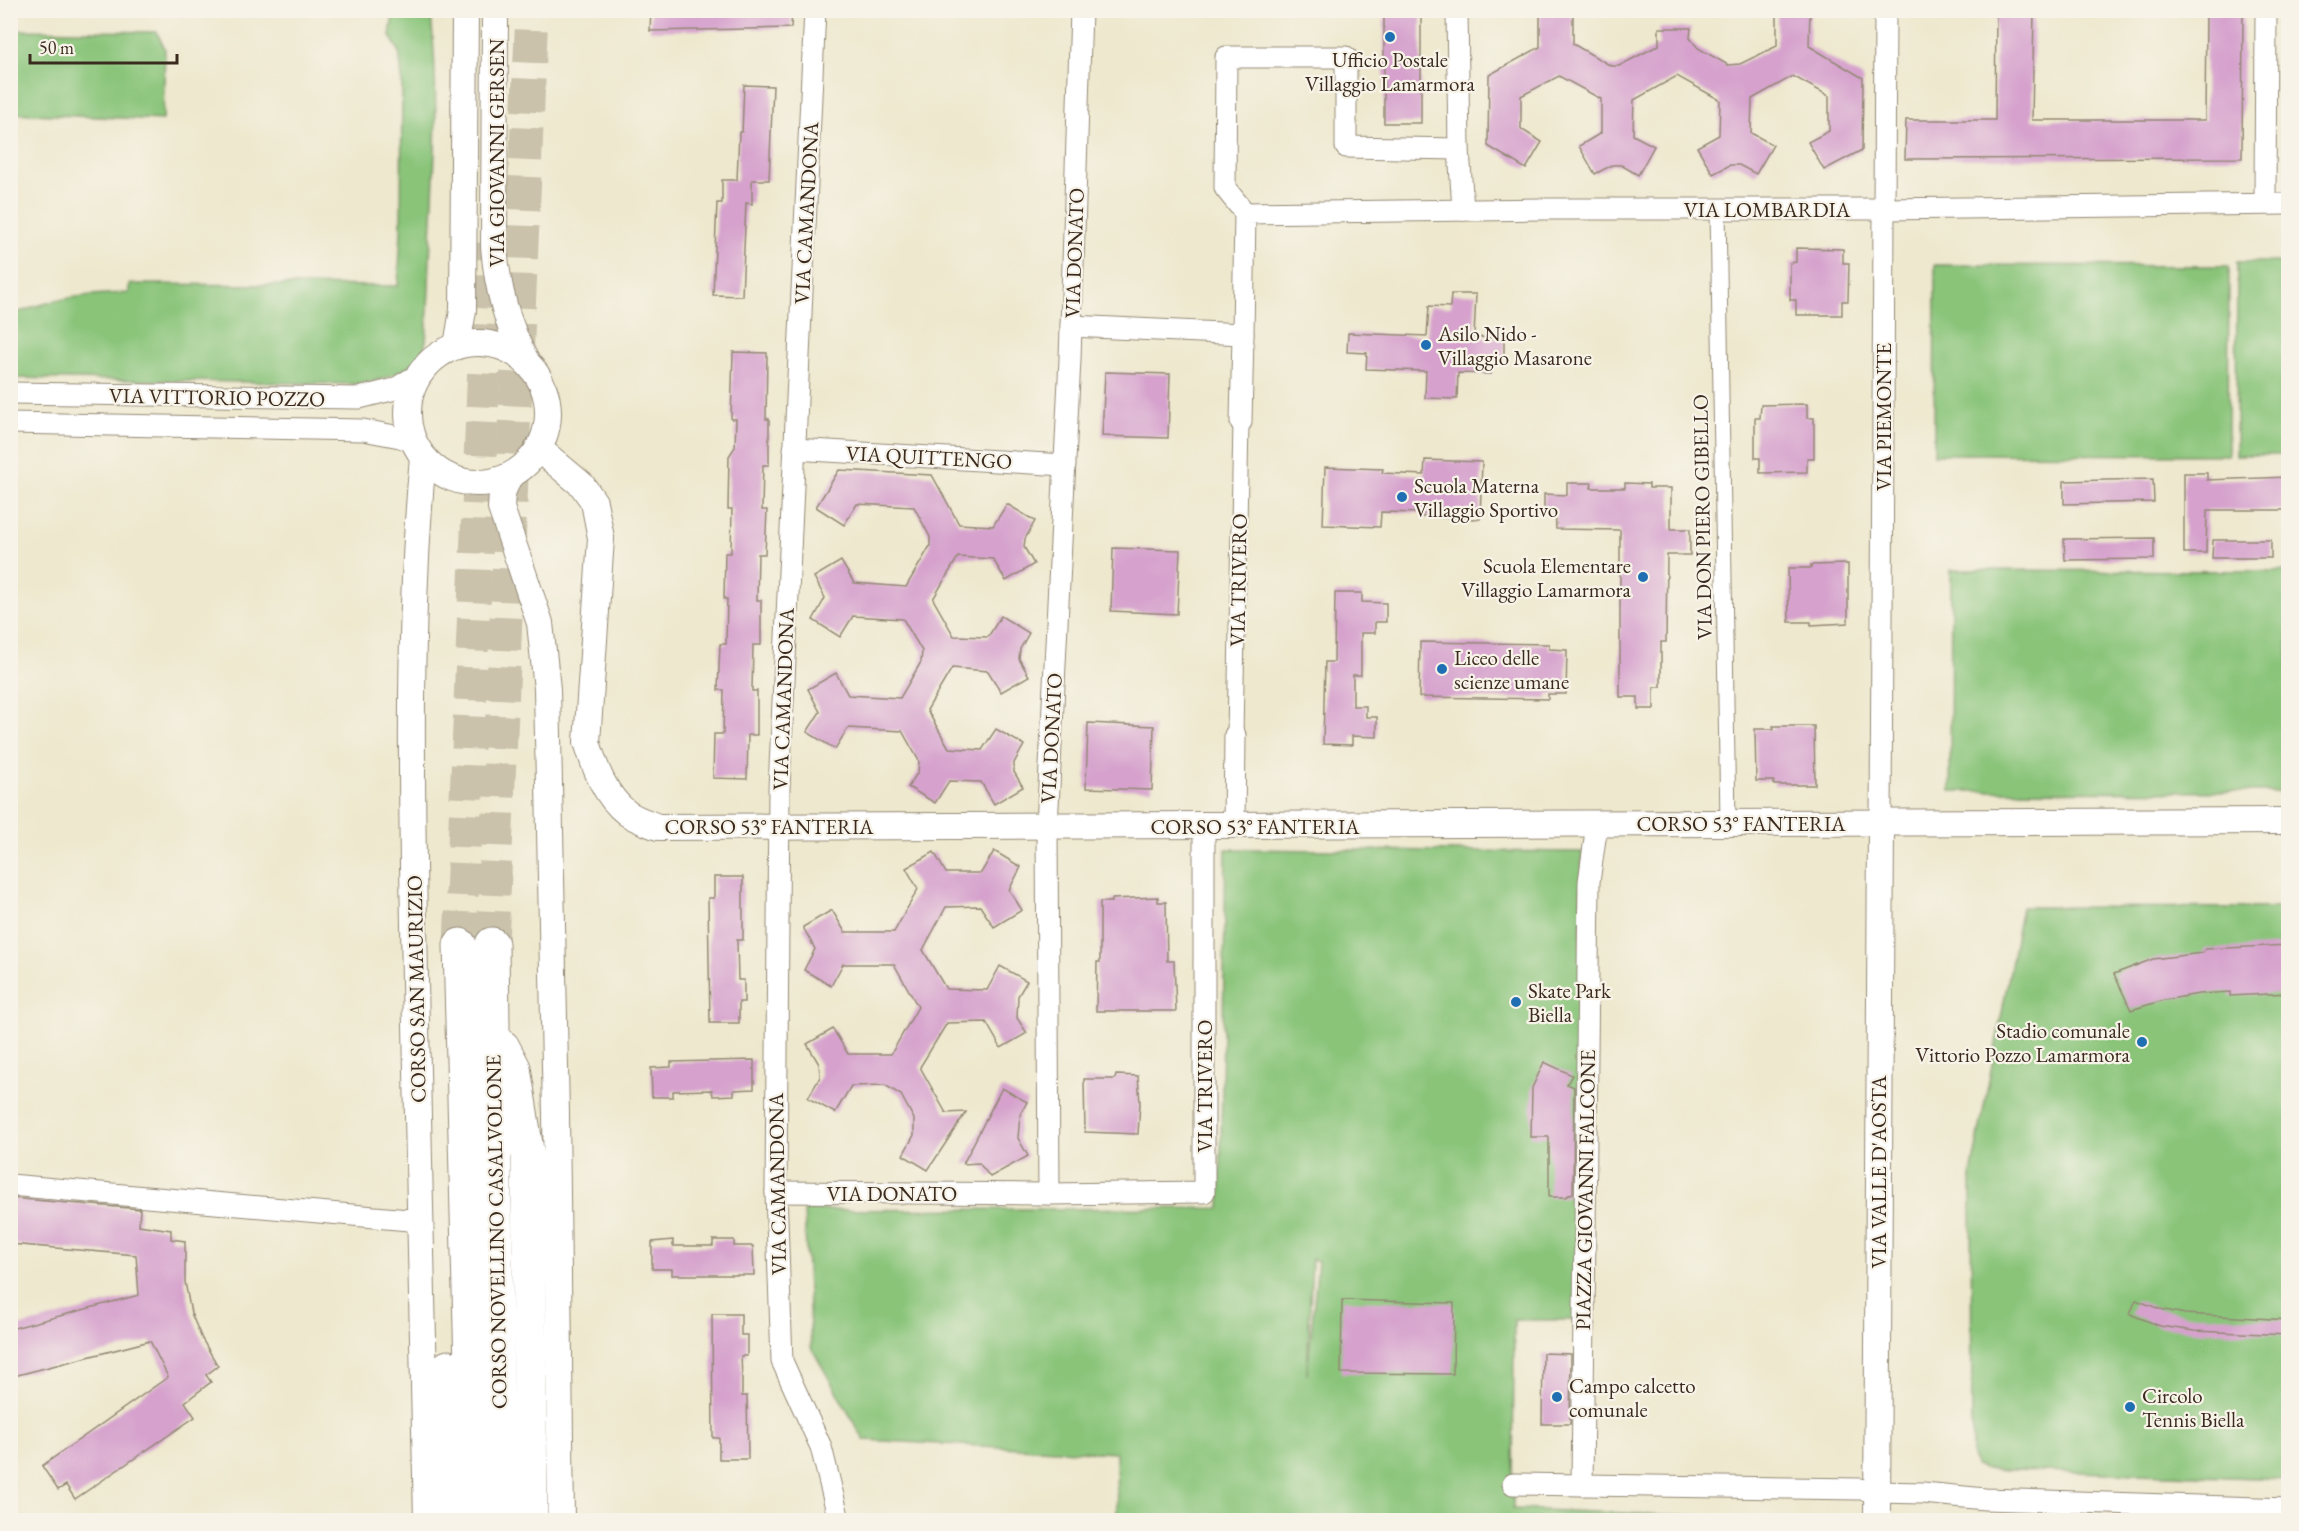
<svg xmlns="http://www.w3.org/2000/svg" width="2299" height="1531" viewBox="0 0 2299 1531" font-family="'EB Garamond',serif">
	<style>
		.green { fill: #89c479; stroke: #62774c; stroke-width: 1.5; fill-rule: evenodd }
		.building { fill: #d6a2cd }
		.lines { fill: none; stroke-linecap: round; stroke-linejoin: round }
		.trunk-tunnel { stroke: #cac2ab; stroke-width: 33; stroke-dasharray: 33 16; stroke-linecap: butt }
		.pedestrian-casing { stroke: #948976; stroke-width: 17 }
		.minor-casing { stroke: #948976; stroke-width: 23 }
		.tertiary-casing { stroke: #948976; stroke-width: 28 }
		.trunk-casing { stroke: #948976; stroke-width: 35 }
		.pedestrian { stroke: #fff; stroke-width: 15 }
		.minor { stroke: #fff; stroke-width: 21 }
		.tertiary { stroke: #fff; stroke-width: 26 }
		.trunk { stroke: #fff; stroke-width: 33 }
		.poi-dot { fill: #1f6fb2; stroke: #f7f3e8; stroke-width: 2 }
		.labels { text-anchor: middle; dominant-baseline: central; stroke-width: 4.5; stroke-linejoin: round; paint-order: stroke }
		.poi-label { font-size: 21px; fill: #3b2a1e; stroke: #f7f3e8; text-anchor: start }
		.street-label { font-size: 21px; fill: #3b2a1e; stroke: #f7f3e8 }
	</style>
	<rect width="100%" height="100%" fill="#f7f3e8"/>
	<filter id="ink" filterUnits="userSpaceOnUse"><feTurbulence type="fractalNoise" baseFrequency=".0167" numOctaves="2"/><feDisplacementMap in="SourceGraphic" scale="12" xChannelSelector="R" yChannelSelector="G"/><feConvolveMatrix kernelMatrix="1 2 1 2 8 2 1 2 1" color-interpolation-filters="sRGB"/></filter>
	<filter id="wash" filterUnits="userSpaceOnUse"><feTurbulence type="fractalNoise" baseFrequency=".008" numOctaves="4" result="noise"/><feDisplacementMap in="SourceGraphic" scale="24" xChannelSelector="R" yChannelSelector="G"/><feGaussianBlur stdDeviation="1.35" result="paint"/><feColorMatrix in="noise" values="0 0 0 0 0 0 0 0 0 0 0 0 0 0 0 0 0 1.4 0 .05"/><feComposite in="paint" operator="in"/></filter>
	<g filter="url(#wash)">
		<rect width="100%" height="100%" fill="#eee8ce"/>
		<g class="green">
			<path d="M 393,15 L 423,20 L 431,16 C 440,96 434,178 430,258 C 429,280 429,301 427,322 C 427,329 427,338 425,345 C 418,371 376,383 353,384 L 11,378 L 11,311 C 21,314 27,309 37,306 C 67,296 97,294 129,293 L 129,284 L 398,286 L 401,232 L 402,78 L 399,51 L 390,36 Z"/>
			<polygon points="11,30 157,32 165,50 163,120 11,113"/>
			<polygon points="2237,262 2288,262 2288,455 2236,455"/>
			<polygon points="1935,265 2229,266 2228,455 1934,454"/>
			<polygon points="1951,570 2288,571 2288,792 1950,791"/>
			<path d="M 1226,849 L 1582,852 L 1576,1320 L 1514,1320 L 1513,1509 L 1699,1516 L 1699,1520 L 1117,1520 L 1116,1453 L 864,1440 L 811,1347 L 804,1210 L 1220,1208 ZM 1312,1259 L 1318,1261 L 1307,1375 L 1307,1374 Z"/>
			<polygon points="2022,907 2288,908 2288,1479 1984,1469 1975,1466 1972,1457 1971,1175"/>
		</g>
		<g id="blocks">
			<g class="building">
				<polygon points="651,10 792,10 791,28 650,31"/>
				<rect x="1384" y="10" width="37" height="113"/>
				<polygon points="1540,10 1573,10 1573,44 1611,66 1619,66 1659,45 1659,28 1691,28 1690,38 1698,48 1728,65 1740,64 1777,46 1777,10 1810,10 1809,46 1863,78 1862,150 1824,170 1808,142 1829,131 1829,96 1793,76 1752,99 1751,133 1773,145 1756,174 1739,165 1730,165 1713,174 1697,147 1719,135 1720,100 1677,76 1634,100 1633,135 1654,146 1638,175 1621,165 1612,165 1595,174 1579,146 1601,133 1601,99 1559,76 1521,96 1521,129 1542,142 1526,169 1488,146 1489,75 1540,47"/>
				<polygon points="1996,10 2034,10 2032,120 2205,120 2206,13 2221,13 2221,10 2243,10 2242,158 1905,159 1906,120 1995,120"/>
				<polygon points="744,85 773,86 769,180 752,180 752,204 746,203 742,296 713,295 717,203 722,203 722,180 737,180 739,132 742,132"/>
				<polygon points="1796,248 1843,249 1843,263 1849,263 1848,301 1842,301 1842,315 1796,315 1796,300 1790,300 1790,263 1796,262"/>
				<polygon points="1451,294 1476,294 1474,337 1504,338 1504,358 1492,358 1491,374 1458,373 1457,399 1425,398 1426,371 1366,369 1367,353 1347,352 1348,333 1427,336 1429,306 1450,307"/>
				<polygon points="733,352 767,353 766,419 769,419 769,465 763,465 762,510 767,510 765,554 758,554 757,600 761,600 761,645 753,645 752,691 757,691 757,735 748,735 747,779 713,778 714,734 723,734 724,690 718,690 720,644 726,644 727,599 724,599 725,553 731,553 732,509 728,509 729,456 735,447 736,419 731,419"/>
				<polygon points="1105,372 1170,374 1168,438 1102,436"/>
				<polygon points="1807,404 1807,418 1814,418 1814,458 1807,458 1807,472 1760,473 1760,458 1755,458 1755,418 1760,418 1761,405"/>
				<polygon points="1425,460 1482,462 1480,519 1422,517 1423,513 1381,512 1380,527 1323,525 1325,467 1383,469 1382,473 1424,475"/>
				<polygon points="839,470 932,475 959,524 993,526 1007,504 1035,521 1025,539 1024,547 1034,564 1006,581 993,559 958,557 933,599 954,636 988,637 1001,616 1029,633 1020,649 1019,659 1029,676 1001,692 988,671 952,668 927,710 949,748 982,750 996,729 1024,745 1014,763 1014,772 1023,787 994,804 981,782 949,781 935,803 908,787 918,772 919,761 902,731 848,728 835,749 807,732 820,712 808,689 836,673 848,695 900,698 921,662 922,651 903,619 853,616 840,637 813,620 825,598 814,577 841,561 854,583 906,587 930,546 930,537 914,507 857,504 844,525 816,507"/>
				<polygon points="2184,473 2207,473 2207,480 2289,477 2289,510 2207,510 2206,553 2184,553"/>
				<polygon points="2153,479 2154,502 2064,504 2064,481"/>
				<polygon points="1567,483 1592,483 1591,488 1625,488 1625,483 1649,484 1649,488 1671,488 1671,529 1690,529 1690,555 1667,555 1666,642 1661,642 1661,687 1654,687 1654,709 1638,709 1638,697 1620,697 1620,530 1556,529 1555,509 1544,509 1544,494 1567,495"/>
				<polygon points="2154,538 2154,559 2065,560 2064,539"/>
				<polygon points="2213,540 2271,540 2271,558 2212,558"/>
				<polygon points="1113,548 1180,550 1177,614 1111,611"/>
				<polygon points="1848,564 1848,623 1811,625 1811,622 1789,622 1788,568 1811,568 1811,565"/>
				<polygon points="1335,593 1362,593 1362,602 1386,603 1386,622 1375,622 1375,633 1361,633 1361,675 1353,675 1353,706 1366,706 1366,717 1377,717 1377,737 1352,736 1352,745 1323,744 1325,662 1334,662"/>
				<polygon points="1420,642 1549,644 1549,649 1567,650 1566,694 1548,694 1548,699 1419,697"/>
				<polygon points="1088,723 1154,726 1152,790 1086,788"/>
				<polygon points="1773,726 1814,726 1815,785 1774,785 1774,781 1756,781 1755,729 1774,729"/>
				<polygon points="994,851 1021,867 1009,890 1022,910 994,927 980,906 946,907 923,950 946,989 987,990 1000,966 1027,981 1018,996 1017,1018 1027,1033 1001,1048 986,1022 947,1023 920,1067 946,1113 966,1112 928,1170 903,1155 914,1135 914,1119 901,1095 885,1085 851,1086 835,1113 808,1098 820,1077 819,1064 807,1044 833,1029 848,1054 891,1054 918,1007 894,964 843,964 831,986 804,970 815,949 803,927 832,910 845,932 894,932 918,889 906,868 934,852 946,873 981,873"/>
				<polygon points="714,877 743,877 743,940 737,940 738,980 744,980 744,1002 739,1002 739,1023 710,1023 708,898 714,898"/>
				<polygon points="1158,897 1158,902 1166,902 1167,961 1174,961 1176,1011 1096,1011 1097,962 1100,962 1100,902 1112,902 1112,899"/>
				<polygon points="2289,945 2289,993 2230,996 2230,992 2199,994 2164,1000 2131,1010 2114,974 2153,959 2202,953 2205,949"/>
				<polygon points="754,1060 754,1089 734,1090 734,1095 713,1096 712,1090 673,1091 673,1097 652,1097 651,1068 671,1067 671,1062"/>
				<polygon points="1544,1062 1572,1075 1567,1084 1574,1087 1573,1193 1565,1197 1549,1197 1549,1137 1531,1137 1532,1088"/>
				<polygon points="1116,1075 1138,1076 1140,1103 1138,1134 1085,1132 1084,1079 1115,1079"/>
				<polygon points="1002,1088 1027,1102 1020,1115 1018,1138 1028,1156 990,1177 979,1163 963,1164"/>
				<polygon points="10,1198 140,1209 139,1225 171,1230 171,1239 185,1241 185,1282 191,1313 202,1339 218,1366 206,1375 211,1382 185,1402 195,1417 75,1499 66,1485 58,1490 42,1466 168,1377 150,1341 10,1377 10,1329 139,1295 136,1255 10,1244"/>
				<polygon points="673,1240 673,1246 713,1246 713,1240 734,1240 734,1246 753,1246 754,1275 672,1275 672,1269 652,1269 652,1242"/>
				<polygon points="1342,1300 1454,1303 1453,1374 1341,1373"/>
				<polygon points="2136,1300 2160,1309 2185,1314 2289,1320 2289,1335 2194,1331 2160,1326 2130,1314"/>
				<polygon points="712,1314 741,1314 741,1335 747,1335 747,1356 741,1356 742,1377 742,1396 747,1396 748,1459 719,1459 719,1438 713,1438"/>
				<polygon points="1543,1353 1571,1354 1570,1424 1542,1424"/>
			</g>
		</g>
	</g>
	<g filter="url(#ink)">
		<use href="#blocks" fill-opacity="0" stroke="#948976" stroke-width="1.5"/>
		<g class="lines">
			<g class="trunk-tunnel">
				<polyline points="492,944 532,10"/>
				<polyline points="460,945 489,243"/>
			</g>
			<defs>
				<g id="pedestrian">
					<polyline points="1718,209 1728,823"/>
					<polyline points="1235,735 1241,422"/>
				</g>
				<g id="minor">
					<polyline points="815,10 779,789 776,1192 782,1361 821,1447 839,1520"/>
					<polyline points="1457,10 1459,149 1463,210"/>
					<polyline points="2265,203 2266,10"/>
					<polyline points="1245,213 1225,188 1226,57 1346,57 1346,147 1459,149"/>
					<polyline points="1071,326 1243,334 1245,213 1543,209 1884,209 2288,204"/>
					<polyline points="10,393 359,398 395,389 419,374"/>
					<polyline points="1241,422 1243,334"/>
					<polyline points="10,423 363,430 400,437 414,442"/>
					<polyline points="794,449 1065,465"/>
					<polyline points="1881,823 1885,10"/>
					<polyline points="1234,826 1235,735"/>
					<polyline points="10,1185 420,1221"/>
					<polyline points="776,1192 1049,1194 1047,827 1070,359 1081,10"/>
					<polyline points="1049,1194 1204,1192 1204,826"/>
					<polyline points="1513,1484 1860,1489 1877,1492 1923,1493 1985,1499 2288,1509"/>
					<polyline points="1582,1485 1589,882 1597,824"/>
				</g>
				<g id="tertiary">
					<path d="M 495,10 L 494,246 C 497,287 507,325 526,361"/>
					<circle cx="478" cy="413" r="70"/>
					<polyline points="457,346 463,310 465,10"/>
					<path d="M 538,448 L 582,485 L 594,502 L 601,538 L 587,742 C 595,768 605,796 627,813 C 635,819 648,823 658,827 L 2288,821"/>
					<path d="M 423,457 C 407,632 412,806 415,981 C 419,1161 423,1341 427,1520"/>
					<polyline points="509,476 502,493 501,508 540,623 547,689 556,1114 561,1520"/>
					<polyline points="1877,1520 1881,823"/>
				</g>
				<g id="trunk">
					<polyline points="492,944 499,1520"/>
					<polyline points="460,945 475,1520"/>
					<polyline points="503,1047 514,1068 528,1157 531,1520"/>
					<polyline points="448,1367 451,1520"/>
				</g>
			</defs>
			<use href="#pedestrian" class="pedestrian-casing"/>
			<use href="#minor" class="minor-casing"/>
			<use href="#tertiary" class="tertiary-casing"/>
			<use href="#trunk" class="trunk-casing"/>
			<use href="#pedestrian" class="pedestrian"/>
			<use href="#minor" class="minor"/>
			<use href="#tertiary" class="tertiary"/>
			<use href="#trunk" class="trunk"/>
		</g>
	</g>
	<g class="poi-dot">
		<circle cx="1390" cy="37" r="6"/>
		<circle cx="1426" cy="345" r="6"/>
		<circle cx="1402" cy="497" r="6"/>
		<circle cx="1643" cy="577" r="6"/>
		<circle cx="1442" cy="669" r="6"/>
		<circle cx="1516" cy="1002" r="6"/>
		<circle cx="2142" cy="1042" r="6"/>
		<circle cx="1557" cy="1397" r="6"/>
		<circle cx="2130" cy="1407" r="6"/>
	</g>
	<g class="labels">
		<g class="poi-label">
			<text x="1390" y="59" text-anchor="middle">Ufficio Postale<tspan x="1390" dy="24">Villaggio Lamarmora</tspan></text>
			<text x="1438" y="333">Asilo Nido -<tspan x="1438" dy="24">Villaggio Masarone</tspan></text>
			<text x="1414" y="485">Scuola Materna<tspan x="1414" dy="24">Villaggio Sportivo</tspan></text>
			<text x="1631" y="565" text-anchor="end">Scuola Elementare<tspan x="1631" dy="24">Villaggio Lamarmora</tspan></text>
			<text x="1454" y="657">Liceo delle<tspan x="1454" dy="24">scienze umane</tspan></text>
			<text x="1528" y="990">Skate Park<tspan x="1528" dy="24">Biella</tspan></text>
			<text x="2130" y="1030" text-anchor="end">Stadio comunale<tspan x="2130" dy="24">Vittorio Pozzo Lamarmora</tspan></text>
			<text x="1569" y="1385">Campo calcetto<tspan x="1569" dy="24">comunale</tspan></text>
			<text x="2142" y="1395">Circolo<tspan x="2142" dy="24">Tennis Biella</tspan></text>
		</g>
		<g class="street-label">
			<text transform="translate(496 153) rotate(-90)">VIA GIOVANNI GERSEN</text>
			<text x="1767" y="209">VIA LOMBARDIA</text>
			<text transform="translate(806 213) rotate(-87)">VIA CAMANDONA</text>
			<text transform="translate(1074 253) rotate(-88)">VIA DONATO</text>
			<text transform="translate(217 397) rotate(1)">VIA VITTORIO POZZO</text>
			<text transform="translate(1883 417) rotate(-90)">VIA PIEMONTE</text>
			<text transform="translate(929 457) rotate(3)">VIA QUITTENGO</text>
			<text transform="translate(1702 517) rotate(-91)">VIA DON PIERO GIBELLO</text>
			<text transform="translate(1238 580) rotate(-89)">VIA TRIVERO</text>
			<text transform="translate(783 699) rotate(-88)">VIA CAMANDONA</text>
			<text transform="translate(1051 738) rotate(-87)">VIA DONATO</text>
			<text x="1741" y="823">CORSO 53° FANTERIA</text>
			<text x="769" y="826">CORSO 53° FANTERIA</text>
			<text x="1255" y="826">CORSO 53° FANTERIA</text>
			<text transform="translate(416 989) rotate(-91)">CORSO SAN MAURIZIO</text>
			<text transform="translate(1204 1086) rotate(-90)">VIA TRIVERO</text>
			<text transform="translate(1878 1172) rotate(-90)">VIA VALLE D'AOSTA</text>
			<text transform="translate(777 1184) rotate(-91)">VIA CAMANDONA</text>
			<text transform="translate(1585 1190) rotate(-89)">PIAZZA GIOVANNI FALCONE</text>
			<text x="892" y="1193">VIA DONATO</text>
			<text transform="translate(496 1232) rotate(-91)">CORSO NOVELLINO CASALVOLONE</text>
		</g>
	</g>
	<rect width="2299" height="1531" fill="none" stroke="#f7f3e8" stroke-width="36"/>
	<path d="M30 54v9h147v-9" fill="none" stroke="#3b2a1e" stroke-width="3"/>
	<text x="39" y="54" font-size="18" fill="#3b2a1e" stroke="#f7f3e8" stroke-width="4.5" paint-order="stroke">50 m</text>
</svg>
